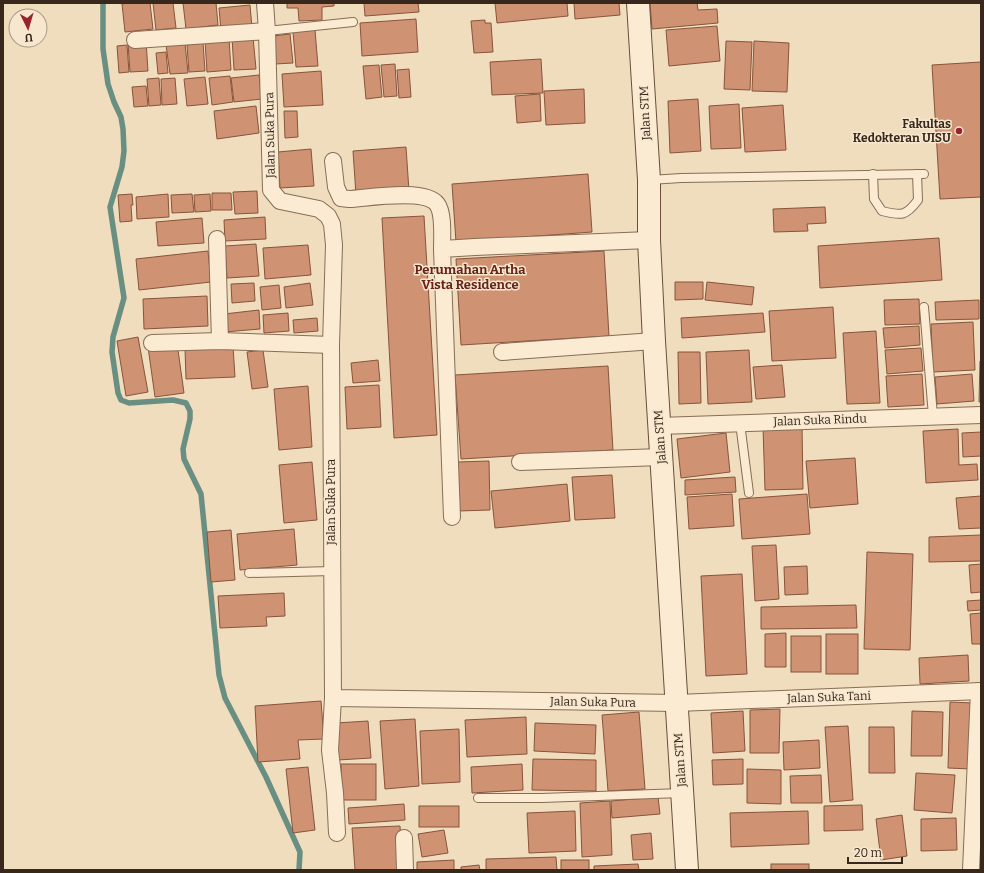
<svg xmlns="http://www.w3.org/2000/svg" width="984" height="873" viewBox="0 0 984 873" font-family="Bitter,serif">
	<style>
		.lines { fill: none; stroke-linecap: round; stroke-linejoin: round }
		.stream { stroke: #698f82; stroke-width: 5.5 }
		.building { fill: #cf9273; stroke: #88543b }
		.lane-casing { stroke: #886d56; stroke-width: 10 }
		.street-casing { stroke: #886d56; stroke-width: 18 }
		.secondary-casing { stroke: #6a4e3a; stroke-width: 24 }
		.lane { stroke: #faebd2; stroke-width: 8 }
		.street { stroke: #faebd2; stroke-width: 16 }
		.secondary { stroke: #faebd2; stroke-width: 22 }
		.poi-dot { fill: #99242f; stroke: #f6e7ce; stroke-width: 1.5 }
		.labels { text-anchor: middle; dominant-baseline: central; stroke-width: 3; stroke-linejoin: round; paint-order: stroke }
		.street-label { font-size: 12px; fill: #37271c; stroke: #f6e7ce }
		.poi-label { font-size: 12px; font-weight: bold; fill: #37271c; stroke: #f6e7ce; text-anchor: end }
		.neighbourhood-label { font-size: 13px; font-weight: bold; fill: #652319; stroke: #f6e7ce }
	</style>
	<rect width="100%" height="100%" fill="#efddbe"/>
	<g class="lines">
		<polyline class="stream" points="103,3 103,49 108,84 114,102 121,117 123,129 124,151 122,167 110,207 124,298 113,337 112,352 118,393 121,400 129,403 173,400 186,403 190,411 190,419 183,449 184,459 201,494 219,675 225,698 266,777 300,852 299,870"/>
	</g>
	<g class="building">
		<polygon points="128,3 150,3 153,29 125,32 122,4"/>
		<polygon points="153,3 173,3 176,28 156,30"/>
		<polygon points="183,3 216,3 218,25 186,29"/>
		<polygon points="287,3 334,3 334,6 322,7 322,20 299,21 298,8 287,8"/>
		<polygon points="364,3 418,3 419,12 365,16"/>
		<polygon points="495,3 567,3 568,16 497,23"/>
		<polygon points="574,3 619,3 620,15 575,19"/>
		<polygon points="650,3 697,3 698,10 717,9 718,23 652,29"/>
		<polygon points="250,5 252,28 221,31 219,8"/>
		<polygon points="416,19 418,52 362,56 360,23"/>
		<polygon points="485,20 485,23 491,23 493,52 474,53 471,21"/>
		<polygon points="717,26 720,61 669,66 666,30"/>
		<polygon points="315,30 318,66 296,67 293,32"/>
		<polygon points="290,34 293,63 275,64 273,36"/>
		<polygon points="253,37 256,69 234,70 232,38"/>
		<polygon points="229,39 231,70 207,72 205,41"/>
		<polygon points="146,41 148,71 130,72 128,43"/>
		<polygon points="726,41 752,42 750,90 724,89"/>
		<polygon points="754,41 789,43 787,92 752,91"/>
		<polygon points="185,43 188,73 170,74 166,45"/>
		<polygon points="203,43 205,71 189,72 187,45"/>
		<polygon points="127,45 129,72 119,73 117,46"/>
		<polygon points="166,52 168,73 158,74 156,53"/>
		<polygon points="541,59 543,93 492,95 490,62"/>
		<polygon points="981,62 981,197 940,199 932,65"/>
		<polygon points="395,64 397,96 384,97 381,65"/>
		<polygon points="379,65 382,97 366,99 363,66"/>
		<polygon points="409,69 411,97 399,98 397,70"/>
		<polygon points="321,71 323,105 284,107 282,74"/>
		<polygon points="259,75 262,99 234,102 231,78"/>
		<polygon points="230,76 233,102 212,105 209,78"/>
		<polygon points="205,77 208,104 187,106 184,79"/>
		<polygon points="159,78 161,105 149,106 147,79"/>
		<polygon points="175,78 177,104 162,105 161,79"/>
		<polygon points="146,86 148,106 134,107 132,87"/>
		<polygon points="584,89 585,123 546,125 544,91"/>
		<polygon points="540,94 541,121 517,123 515,96"/>
		<polygon points="698,99 701,151 670,153 668,101"/>
		<polygon points="739,104 741,148 711,149 709,106"/>
		<polygon points="783,105 786,150 745,152 742,108"/>
		<polygon points="256,106 259,133 217,139 214,111"/>
		<polygon points="284,111 297,111 298,137 285,138"/>
		<polygon points="406,147 409,191 356,195 353,151"/>
		<polygon points="311,149 314,186 280,188 278,152"/>
		<polygon points="588,174 592,232 456,242 452,184"/>
		<polygon points="257,191 258,213 235,214 233,192"/>
		<polygon points="212,193 231,193 232,210 212,210"/>
		<polygon points="132,194 133,205 131,205 132,221 120,222 118,195"/>
		<polygon points="168,194 169,217 137,219 136,197"/>
		<polygon points="192,194 194,212 172,213 171,195"/>
		<polygon points="210,194 211,211 195,212 194,195"/>
		<polygon points="825,207 826,223 807,224 808,231 774,232 773,209"/>
		<polygon points="424,216 437,435 394,438 382,218"/>
		<polygon points="265,217 266,239 225,241 224,220"/>
		<polygon points="202,218 204,243 158,246 156,222"/>
		<polygon points="939,238 942,280 820,288 818,246"/>
		<polygon points="256,244 259,276 227,278 225,246"/>
		<polygon points="308,245 311,275 265,279 263,248"/>
		<polygon points="208,251 211,282 139,290 136,259"/>
		<polygon points="604,251 609,336 461,345 456,259"/>
		<polygon points="675,282 703,282 703,299 675,300"/>
		<polygon points="707,282 754,287 752,305 705,300"/>
		<polygon points="254,283 255,301 232,303 231,284"/>
		<polygon points="310,283 313,305 286,308 284,287"/>
		<polygon points="279,285 281,308 262,310 260,287"/>
		<polygon points="207,296 208,326 144,329 143,299"/>
		<polygon points="919,299 920,324 885,325 884,300"/>
		<polygon points="979,300 979,319 936,320 935,302"/>
		<polygon points="833,307 836,358 772,361 769,311"/>
		<polygon points="259,310 260,329 224,332 224,314"/>
		<polygon points="288,313 289,331 264,333 263,315"/>
		<polygon points="763,313 765,332 682,338 681,318"/>
		<polygon points="317,318 318,331 294,333 293,320"/>
		<polygon points="973,322 975,370 933,372 931,324"/>
		<polygon points="919,326 920,345 885,348 883,328"/>
		<polygon points="876,331 880,403 847,404 843,333"/>
		<polygon points="138,337 148,392 126,396 117,341"/>
		<polygon points="177,343 184,393 155,397 148,347"/>
		<polygon points="233,346 235,377 186,379 185,349"/>
		<polygon points="921,348 923,371 887,374 885,350"/>
		<polygon points="263,350 268,387 252,389 247,352"/>
		<polygon points="749,350 752,402 708,404 706,352"/>
		<polygon points="678,352 700,352 701,403 679,404"/>
		<polygon points="378,360 380,381 353,383 351,363"/>
		<polygon points="980,361 981,361 981,402 979,402"/>
		<polygon points="782,365 785,397 756,399 753,367"/>
		<polygon points="608,366 613,450 461,459 455,375"/>
		<polygon points="922,374 924,405 888,407 886,376"/>
		<polygon points="972,374 974,401 937,404 935,377"/>
		<polygon points="379,385 381,427 347,429 345,387"/>
		<polygon points="308,386 312,447 279,450 274,389"/>
		<polygon points="802,426 803,489 765,490 763,427"/>
		<polygon points="958,429 959,465 977,464 978,480 926,483 923,431"/>
		<polygon points="981,432 981,456 963,457 962,433"/>
		<polygon points="726,433 730,472 681,478 677,439"/>
		<polygon points="855,458 858,504 810,508 806,461"/>
		<polygon points="489,461 490,510 458,511 457,462"/>
		<polygon points="312,462 317,520 284,523 279,465"/>
		<polygon points="612,475 615,518 575,520 572,477"/>
		<polygon points="735,477 736,492 685,495 685,480"/>
		<polygon points="567,484 570,521 495,528 491,491"/>
		<polygon points="732,494 734,526 689,529 687,497"/>
		<polygon points="807,494 810,534 742,539 739,499"/>
		<polygon points="981,496 981,528 959,529 956,498"/>
		<polygon points="294,529 297,565 240,570 237,534"/>
		<polygon points="231,530 235,580 211,582 207,532"/>
		<polygon points="981,535 981,561 929,562 929,537"/>
		<polygon points="776,545 779,599 755,601 752,546"/>
		<polygon points="867,552 913,554 910,650 864,649"/>
		<polygon points="981,564 981,592 971,593 969,565"/>
		<polygon points="807,566 808,594 785,595 784,567"/>
		<polygon points="742,574 747,674 706,676 701,576"/>
		<polygon points="284,593 285,616 266,617 267,626 220,628 218,596"/>
		<polygon points="981,600 981,610 968,611 967,601"/>
		<polygon points="856,605 857,628 761,629 761,607"/>
		<polygon points="981,613 981,644 972,644 970,614"/>
		<polygon points="786,633 786,667 765,667 765,634"/>
		<rect x="826" y="634" width="32" height="40"/>
		<rect x="791" y="636" width="30" height="36"/>
		<polygon points="968,655 969,681 920,684 919,658"/>
		<polygon points="321,701 324,739 298,740 300,759 258,762 255,706"/>
		<polygon points="950,702 973,703 971,769 948,768"/>
		<polygon points="780,709 779,753 750,753 750,710"/>
		<polygon points="743,711 745,751 713,753 711,713"/>
		<polygon points="912,711 943,712 942,756 911,756"/>
		<polygon points="639,712 645,789 608,791 602,715"/>
		<polygon points="526,717 527,754 467,757 465,720"/>
		<polygon points="415,719 419,786 385,789 380,721"/>
		<polygon points="368,721 371,758 338,760 336,723"/>
		<polygon points="535,723 596,725 595,754 534,751"/>
		<polygon points="848,726 853,800 830,802 825,727"/>
		<polygon points="869,727 894,727 895,773 869,773"/>
		<polygon points="459,729 460,782 422,784 420,731"/>
		<polygon points="819,740 820,768 784,770 783,742"/>
		<polygon points="533,759 596,760 596,791 532,790"/>
		<polygon points="743,759 743,784 713,785 712,760"/>
		<rect x="341" y="764" width="35" height="36"/>
		<polygon points="522,764 523,790 472,793 471,767"/>
		<polygon points="308,767 315,830 293,833 286,769"/>
		<polygon points="747,769 781,770 781,804 747,803"/>
		<polygon points="916,773 955,775 952,813 914,810"/>
		<polygon points="821,775 822,803 791,803 790,776"/>
		<polygon points="658,797 660,814 612,818 611,801"/>
		<polygon points="610,801 612,855 582,857 580,803"/>
		<polygon points="404,804 405,820 349,824 348,808"/>
		<polygon points="862,805 863,830 824,831 824,806"/>
		<rect x="419" y="806" width="40" height="21"/>
		<polygon points="575,811 576,851 529,853 527,813"/>
		<polygon points="808,811 809,844 731,847 730,813"/>
		<polygon points="902,815 907,856 881,860 876,819"/>
		<polygon points="956,818 957,850 921,851 921,819"/>
		<polygon points="400,826 403,870 355,870 352,828"/>
		<polygon points="444,830 448,853 422,857 418,834"/>
		<polygon points="651,833 653,859 633,860 631,835"/>
		<polygon points="556,857 557,870 486,870 486,859"/>
		<polygon points="454,860 454,870 417,870 417,862"/>
		<rect x="561" y="860" width="28" height="10"/>
		<polygon points="638,864 639,870 594,870 594,866"/>
		<rect x="771" y="864" width="38" height="6"/>
		<polygon points="479,865 480,870 461,870 461,867"/>
	</g>
	<g class="lines">
		<defs>
			<g id="lane">
				<polyline points="267,31 353,22"/>
				<path d="M 873,174 L 874,199 L 882,211 C 902,216 906,216 918,200 L 917,174"/>
				<polyline points="650,180 681,178 924,174"/>
				<polyline points="924,307 933,416"/>
				<polyline points="740,423 749,493"/>
				<polyline points="249,573 332,571"/>
				<polyline points="478,798 542,798 682,793"/>
			</g>
			<g id="street">
				<polyline points="265,3 267,31 271,190 280,201 319,209 328,216 332,224 334,245 331,345 333,698 677,703 981,691"/>
				<polyline points="135,40 267,31"/>
				<path d="M 333,161 L 336,187 L 341,198 L 349,199 C 368,198 425,188 437,204 C 444,213 442,238 442,249"/>
				<polyline points="217,239 220,341"/>
				<polyline points="152,343 220,341 331,345"/>
				<polyline points="502,352 654,341"/>
				<polyline points="659,426 981,415"/>
				<polyline points="520,462 661,457"/>
				<polyline points="452,517 442,249 475,247 649,240"/>
				<polyline points="333,698 330,750 335,793 337,833"/>
				<polyline points="404,838 405,870"/>
				<polyline points="971,870 979,691"/>
			</g>
			<polyline id="secondary" points="638,3 649,180 649,240 654,341 687,870"/>
		</defs>
		<use href="#lane" class="lane-casing"/>
		<use href="#street" class="street-casing"/>
		<use href="#secondary" class="secondary-casing"/>
		<use href="#lane" class="lane"/>
		<use href="#street" class="street"/>
		<use href="#secondary" class="secondary"/>
	</g>
	<circle class="poi-dot" cx="959" cy="131" r="4"/>
	<g class="labels">
		<g class="street-label">
			<text transform="translate(645 113) rotate(-93)">Jalan STM</text>
			<text transform="translate(270 135) rotate(-91)">Jalan Suka Pura</text>
			<text transform="translate(820 420) rotate(-2)">Jalan Suka Rindu</text>
			<text transform="translate(660 437) rotate(-94)">Jalan STM</text>
			<text transform="translate(331 502) rotate(-90)">Jalan Suka Pura</text>
			<text transform="translate(829 697) rotate(-2)">Jalan Suka Tani</text>
			<text transform="translate(593 702) rotate(1)">Jalan Suka Pura</text>
			<text transform="translate(680 760) rotate(-94)">Jalan STM</text>
		</g>
		<g class="poi-label">
			<text x="951" y="124">Fakultas<tspan x="951" dy="14">Kedokteran UISU</tspan></text>
		</g>
		<g class="neighbourhood-label">
			<text x="470" y="269">Perumahan Artha<tspan x="470" dy="15">Vista Residence</tspan></text>
		</g>
	</g>
	<rect width="984" height="873" fill="none" stroke="#37271c" stroke-width="8"/>
	<g transform="translate(28 28) rotate(175)"><circle r="19" fill="#f6e7ce" stroke="#aa9a87"/>
	<path d="M0-3L7 15L0 10L-7 15Z" fill="#99242f"/>
	<text y="-6" font-size="11" font-weight="bold" text-anchor="middle" fill="#37271c">U</text>
	</g>
	<path d="M848 857v6h54v-6" fill="none" stroke="#37271c" stroke-width="2"/>
	<text x="854" y="857" font-size="12" fill="#37271c" stroke="#f6e7ce" stroke-width="3" paint-order="stroke">20 m</text>
</svg>
